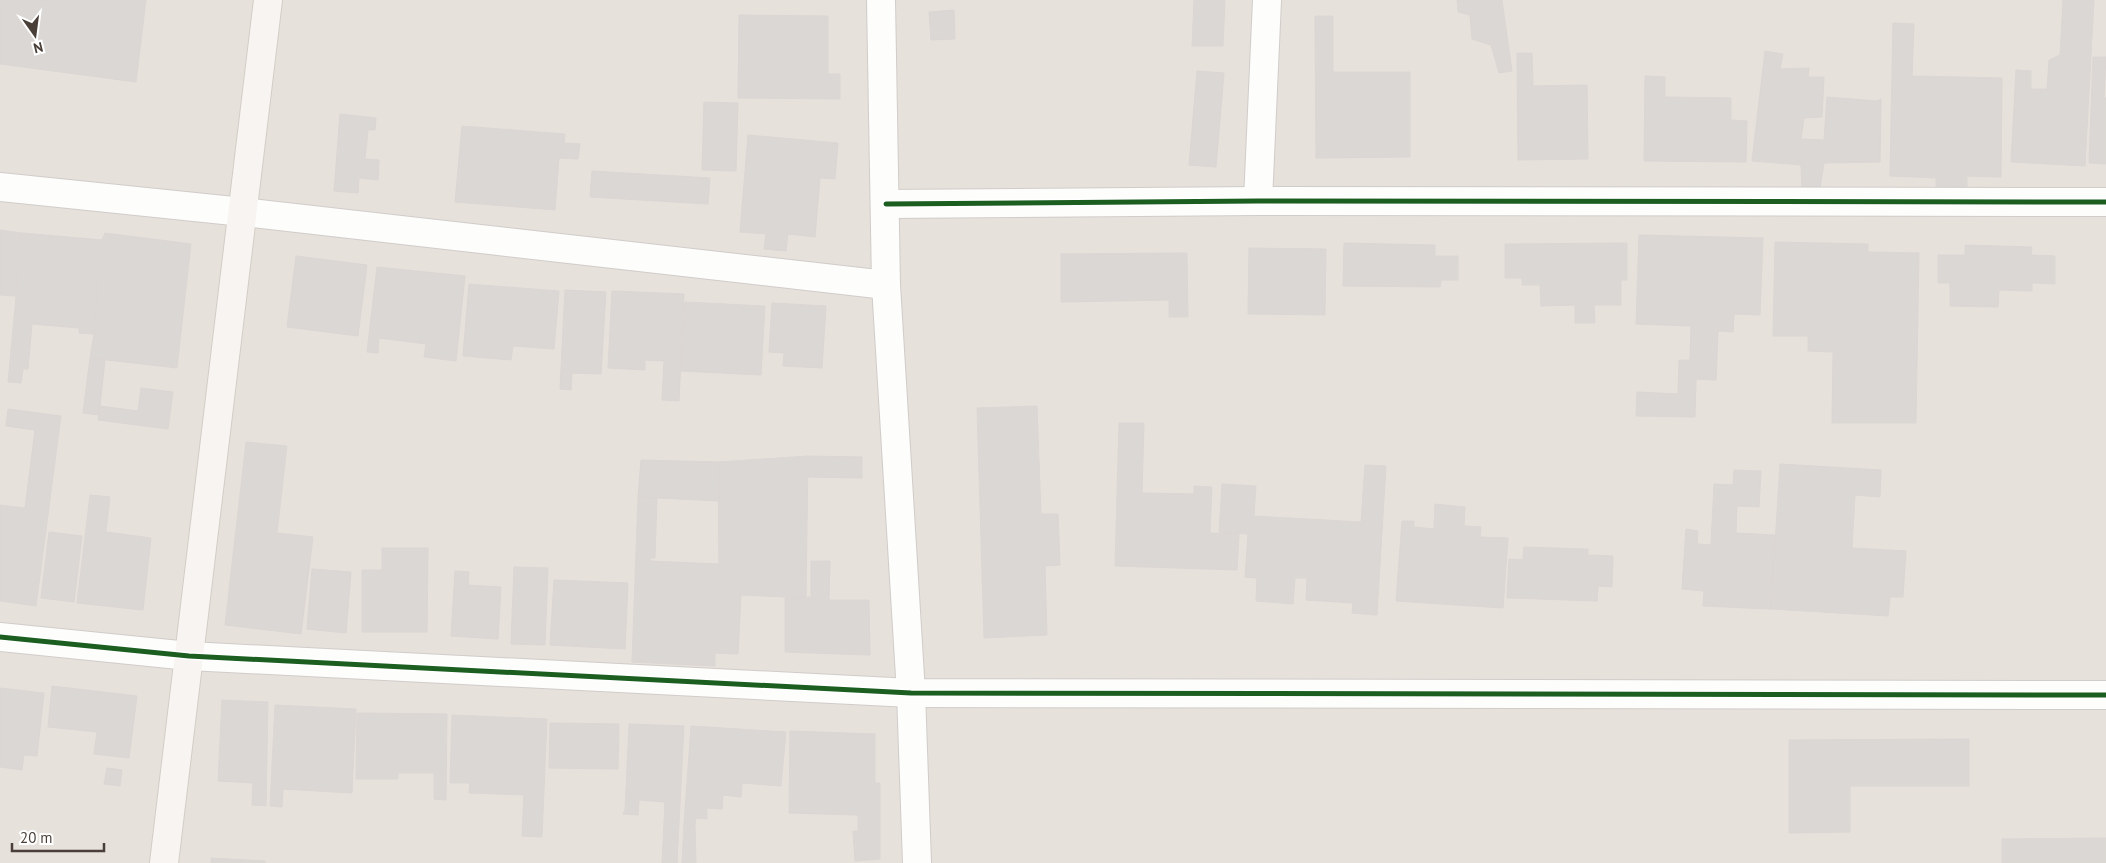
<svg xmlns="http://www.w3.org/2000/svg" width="2106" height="863" viewBox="0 0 2106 863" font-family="'PT Sans',sans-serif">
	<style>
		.residential { fill: #e7e1db }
		.building { fill: #dbd7d4; stroke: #dbd6d3 }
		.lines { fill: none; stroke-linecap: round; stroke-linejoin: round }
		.minor-casing { stroke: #d0ccc9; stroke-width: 30 }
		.secondary-casing { stroke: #d3cdc6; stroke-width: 30 }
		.minor { stroke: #fdfdfc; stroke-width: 28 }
		.secondary { stroke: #f7f4f1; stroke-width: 28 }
		.cycleway-casing { stroke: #fff; stroke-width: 8 }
		.cycleway { stroke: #1b5e20; stroke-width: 5 }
	</style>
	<rect width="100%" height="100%" fill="#f3f0ed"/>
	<rect class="residential" x="0" y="0" width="2106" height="863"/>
	<g class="building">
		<polygon points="0,0 146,0 136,82 0,64"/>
		<polygon points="1194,0 1225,0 1223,46 1192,46"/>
		<polygon points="1457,0 1502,0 1512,71 1499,73 1491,45 1472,39 1470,15 1458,12"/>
		<polygon points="2063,0 2094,0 2085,166 2011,162 2016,70 2031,71 2031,89 2047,89 2049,60 2060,55"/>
		<polygon points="954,10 955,39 931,40 929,12"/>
		<polygon points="739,15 828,16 828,74 840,74 840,99 738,98"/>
		<polygon points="1315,16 1333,16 1333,72 1410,72 1410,157 1316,158"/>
		<polygon points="1893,23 1914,24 1912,76 2002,78 2001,177 1967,176 1967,191 1936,191 1936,178 1890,176"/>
		<polygon points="1765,51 1783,54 1780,69 1809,68 1808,77 1824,77 1822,117 1804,118 1801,139 1824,140 1827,97 1877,101 1881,99 1880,162 1824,163 1820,188 1802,187 1801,165 1752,161"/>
		<polygon points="1517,53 1532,53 1533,86 1587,85 1588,159 1518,160"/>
		<polygon points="2093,57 2106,57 2104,98 2106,98 2106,164 2089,163"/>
		<polygon points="1197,71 1224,73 1216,167 1189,165"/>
		<polygon points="1645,76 1665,77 1665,97 1731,98 1731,120 1747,121 1746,162 1644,161"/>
		<polygon points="704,102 738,103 736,171 702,170"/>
		<polygon points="340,114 376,118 375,130 368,130 365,159 379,160 378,180 359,178 358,193 334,191"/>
		<polygon points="462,126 565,134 564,143 580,144 578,159 559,158 555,210 455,202"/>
		<polygon points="748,135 838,143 835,179 820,178 815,237 788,234 786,251 764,249 766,234 740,232"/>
		<polygon points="592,171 710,178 708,204 590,197"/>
		<polygon points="0,230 22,233 16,296 0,295"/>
		<polygon points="22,233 102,240 94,334 79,333 79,328 32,324 28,369 23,369 21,383 8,382"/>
		<polygon points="105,233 191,244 177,368 90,358 94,334 102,240"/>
		<polygon points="1639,235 1763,238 1760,315 1734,314 1733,332 1718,331 1716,380 1696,379 1695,417 1636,416 1637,392 1678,394 1679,360 1690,360 1691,326 1636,324"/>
		<polygon points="1775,242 1868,244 1868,252 1919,253 1916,423 1832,423 1833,352 1808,351 1808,336 1773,336"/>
		<polygon points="1344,243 1435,245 1435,256 1458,256 1458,280 1441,280 1440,287 1343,286"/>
		<polygon points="1627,243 1627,280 1621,280 1621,305 1594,305 1595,323 1575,323 1575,305 1541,306 1540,285 1522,285 1522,278 1505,278 1505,244"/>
		<polygon points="1965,245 2032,247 2031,255 2055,256 2055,284 2032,283 2032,291 1999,290 1998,307 1950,306 1950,283 1938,283 1938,255 1965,255"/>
		<polygon points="1249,248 1326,249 1325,315 1248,314"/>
		<polygon points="1187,253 1188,317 1169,317 1169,300 1061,302 1061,254"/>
		<polygon points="296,256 367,265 358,336 287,327"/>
		<polygon points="377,267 465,276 456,361 424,357 426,344 379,338 378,353 367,352"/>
		<polygon points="469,284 559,291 554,349 513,346 511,360 463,356"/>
		<polygon points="565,290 606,292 601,374 572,373 571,390 560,389"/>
		<polygon points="612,291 684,294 679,401 662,400 664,361 645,360 645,370 608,368"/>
		<polygon points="685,302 765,306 761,375 681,371"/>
		<polygon points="772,303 826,306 822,368 783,366 784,353 769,352"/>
		<polygon points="90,358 105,360 99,415 83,413"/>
		<polygon points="141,388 173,392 168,429 98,420 100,406 138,411"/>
		<polygon points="1037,406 1041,514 1058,514 1060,565 1045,566 1047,635 984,638 977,408"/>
		<polygon points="8,409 61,416 36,606 0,601 0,505 25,508 35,430 6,426"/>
		<polygon points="1119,423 1144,423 1142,493 1194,494 1194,486 1212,487 1210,533 1239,534 1237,570 1115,566"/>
		<polygon points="246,442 287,446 277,533 313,537 301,634 225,625"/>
		<polygon points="808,456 862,457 862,478 807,477"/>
		<polygon points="808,456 806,598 741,595 719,572 718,462"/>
		<polygon points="641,460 718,462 719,501 638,497"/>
		<polygon points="1780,464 1881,470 1880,497 1855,495 1852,548 1906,551 1903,597 1890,597 1888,616 1771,609"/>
		<polygon points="1365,465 1386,466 1377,615 1352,613 1353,603 1306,600 1307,578 1295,578 1293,604 1256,601 1257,578 1245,577 1248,534 1219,532 1222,484 1256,486 1254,516 1361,522"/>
		<polygon points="1734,470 1761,471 1759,507 1737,506 1736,533 1775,535 1771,609 1703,606 1704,591 1682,589 1686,529 1698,531 1697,544 1711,545 1714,484 1733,485"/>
		<polygon points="90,495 110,497 106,532 151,538 143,610 77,603"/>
		<polygon points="638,497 657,498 655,558 651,558 650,561 719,564 719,572 741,595 738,654 715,653 715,666 632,662"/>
		<polygon points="1435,504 1465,507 1464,526 1481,527 1480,537 1508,538 1503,608 1396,601 1402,521 1414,521 1414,527 1434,529"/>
		<polygon points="49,532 82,536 74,602 41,598"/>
		<polygon points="1524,547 1588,549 1588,555 1613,556 1612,587 1598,586 1597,601 1507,598 1509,559 1523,560"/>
		<polygon points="382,548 428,548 427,632 362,632 362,570 382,570"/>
		<polygon points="811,561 830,561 829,600 869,600 870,655 785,652 785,598 811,597"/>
		<polygon points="514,567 548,568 545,645 511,644"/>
		<polygon points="312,569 351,572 346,633 307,629"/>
		<polygon points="455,571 469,572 468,585 501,587 498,639 451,636"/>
		<polygon points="554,580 628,583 625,649 550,645"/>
		<polygon points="52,686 137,696 129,758 94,754 97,732 48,727"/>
		<polygon points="0,688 44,693 37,756 24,755 22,770 0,767"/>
		<polygon points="222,700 268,702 266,806 252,805 253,783 218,781"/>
		<polygon points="275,705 356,709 352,793 283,789 282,807 270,806"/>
		<polygon points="357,713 447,714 446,800 434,799 434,773 398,773 398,779 356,779"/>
		<polygon points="452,715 547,719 542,837 522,836 524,795 469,793 470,783 450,783"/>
		<polygon points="550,723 619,724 618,769 549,768"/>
		<polygon points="629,724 684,726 677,863 662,863 665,802 639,800 638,815 623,814 625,810"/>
		<polygon points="691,726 786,732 781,786 742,783 741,797 723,795 722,809 707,808 707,819 696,818 695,824 684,823"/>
		<polygon points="790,731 875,734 875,783 880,783 880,859 855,861 853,831 858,831 858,815 789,813"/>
		<polygon points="1969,739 1969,786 1850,786 1850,832 1789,833 1789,740"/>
		<polygon points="107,768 122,770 120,786 104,784"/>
		<polygon points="684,823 695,824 696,863 682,863"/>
		<polygon points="2106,838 2106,863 2002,863 2002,839"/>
		<polygon points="211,858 265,861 265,863 211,863"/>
	</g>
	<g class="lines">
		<defs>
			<g id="minor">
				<polyline points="881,0 886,285 911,693 917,863"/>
				<polyline points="0,187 243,212 886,285"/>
				<polyline points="1258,201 1267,0"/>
				<polyline points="886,204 1258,201 2106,202"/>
				<polyline points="0,637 189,656 911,693 2106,695"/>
			</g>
			<polyline id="secondary" points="164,863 268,0"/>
		</defs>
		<use href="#minor" class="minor-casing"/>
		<use href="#secondary" class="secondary-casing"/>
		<use href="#minor" class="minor"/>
		<use href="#secondary" class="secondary"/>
		<defs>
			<g id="cycleway">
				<polyline points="886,204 1258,201 2106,202"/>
				<polyline points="0,637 189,656 911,693 2106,695"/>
			</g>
		</defs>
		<use href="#cycleway" class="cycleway-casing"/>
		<use href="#cycleway" class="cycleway"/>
	</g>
	<g transform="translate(35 35) rotate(166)" stroke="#ffffff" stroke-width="4" paint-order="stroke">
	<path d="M0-4L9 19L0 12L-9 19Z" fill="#493f38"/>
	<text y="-8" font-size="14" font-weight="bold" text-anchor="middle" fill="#493f38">N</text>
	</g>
	<path d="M12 843v8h92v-8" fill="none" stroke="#493f38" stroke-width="2.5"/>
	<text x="20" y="843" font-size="15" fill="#493f38" stroke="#ffffff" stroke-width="4" paint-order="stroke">20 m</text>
</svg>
